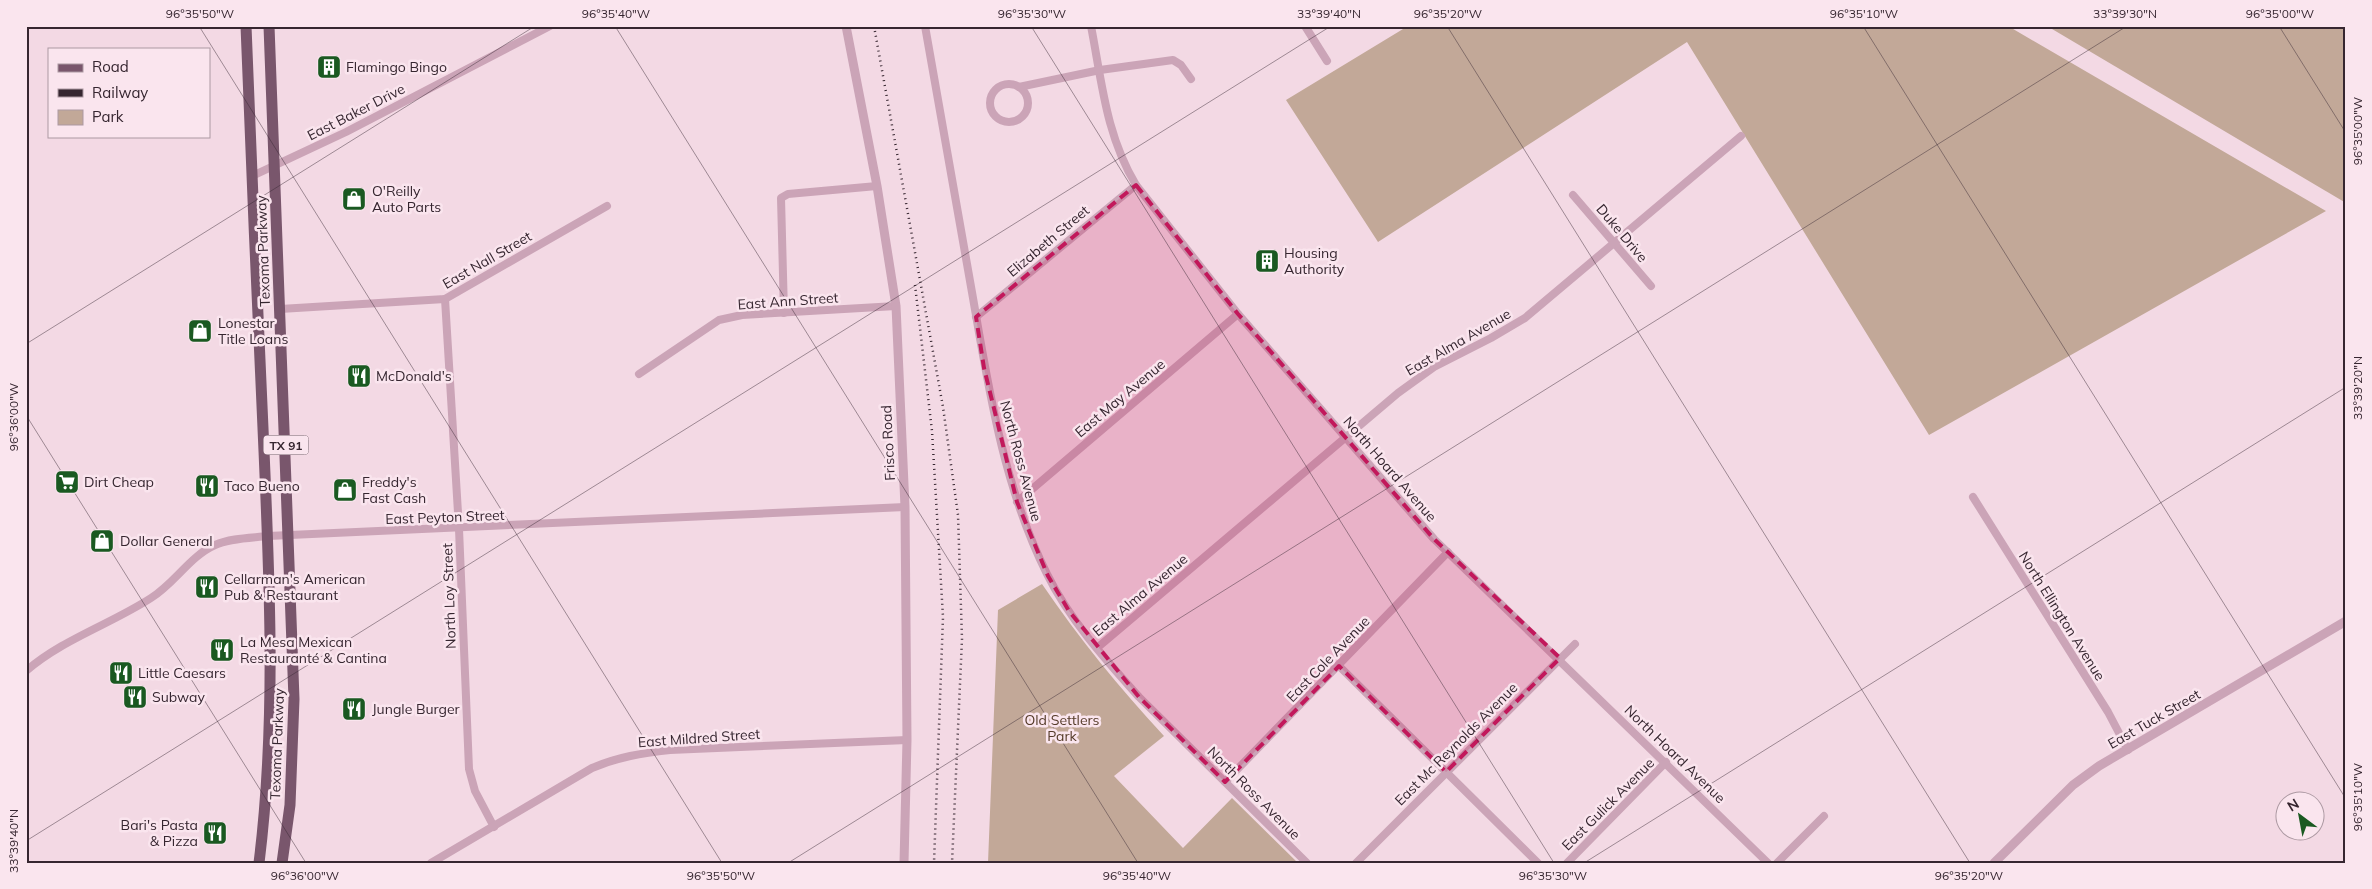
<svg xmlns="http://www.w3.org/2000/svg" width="2372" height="889" viewBox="0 0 2372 889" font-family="Mulish,sans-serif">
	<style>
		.green { fill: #c2a898 }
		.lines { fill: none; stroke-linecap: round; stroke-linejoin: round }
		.minor { stroke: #cba4b7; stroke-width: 8 }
		.tertiary { stroke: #cba4b7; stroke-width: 9 }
		.primary { stroke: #79566c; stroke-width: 11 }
		.rail { stroke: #362630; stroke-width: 2.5; stroke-dasharray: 1 4; stroke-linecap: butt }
		.marked { fill: #c2185b; fill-opacity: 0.2; stroke: #c2185b; stroke-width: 4; stroke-dasharray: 10 6; stroke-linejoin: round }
		.ticks { fill: none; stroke: #362630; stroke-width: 1; stroke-opacity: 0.45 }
		.labels { text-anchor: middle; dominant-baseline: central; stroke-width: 5; stroke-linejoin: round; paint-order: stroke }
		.shield { fill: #fae5ee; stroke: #715f69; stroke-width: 1 }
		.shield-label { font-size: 12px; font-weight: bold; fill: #362630 }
		.poi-label { font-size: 14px; fill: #362630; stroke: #fae5ee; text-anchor: start }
		.street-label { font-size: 14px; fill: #362630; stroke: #fae5ee }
		.park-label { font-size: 14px; fill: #553b29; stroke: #fae5ee }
		.neatline { fill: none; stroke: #362630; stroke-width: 2 }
		.ticks-label { font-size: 12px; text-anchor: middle; fill: #362630 }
	</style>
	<rect width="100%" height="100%" fill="#f3d9e4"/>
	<g class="green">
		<polygon points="1408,26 2008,26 2326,211 1929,435 1687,42 1378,242 1286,100"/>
		<polygon points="2047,26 2346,26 2346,203"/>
		<path d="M 1042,584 C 1080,640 1119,687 1164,736 L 1114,776 L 1183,848 L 1232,798 L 1298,863 L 988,863 L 998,610 Z"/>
	</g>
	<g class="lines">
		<g class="minor">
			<path d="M 925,26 C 941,117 957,207 973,298 C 989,391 1004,488 1047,574 C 1069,619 1105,659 1139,697 L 1307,863"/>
			<path d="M 1091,26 C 1102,83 1106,135 1136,185 L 1238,314 L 1434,539 L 1768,863"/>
			<polyline points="1305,26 1327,61"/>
			<circle cx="1009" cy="103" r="19"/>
			<polyline points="1019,87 1100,70 1173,60 1181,65 1191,79"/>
			<polyline points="252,176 346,132 550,26"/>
			<polyline points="1573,195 1651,286"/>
			<polyline points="445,299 459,529 469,769 475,791 494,827"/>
			<polyline points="280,309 445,299 607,206"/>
			<polyline points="784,313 781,198 788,194 877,186"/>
			<polyline points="976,317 1136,185"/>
			<polyline points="639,374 719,320 742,315 896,306"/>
			<polyline points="1973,497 2108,712 2128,750"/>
			<polyline points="1017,502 1238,314"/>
			<polyline points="1097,648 1398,393 1434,367 1491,338 1525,318 1741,136"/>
			<polyline points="1339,666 1538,863"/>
			<path d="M 26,671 C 63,639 111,624 151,598 C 175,583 190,556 215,545 C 231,538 251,538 268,536 L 905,507"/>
			<polyline points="1225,782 1448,552"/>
			<path d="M 431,863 L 592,768 C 618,757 642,753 670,750 L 907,740"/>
			<polyline points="1356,863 1575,644"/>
			<polyline points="1567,863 1666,762"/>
			<polyline points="1777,863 1824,816"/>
		</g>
		<g class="tertiary">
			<polyline points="846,26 877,186 896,306 905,507 907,740 904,863"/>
			<polyline points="1994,863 2073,785 2099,766 2346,621"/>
		</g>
		<g class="primary">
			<path d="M 246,26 C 251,168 258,309 264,451 C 270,589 276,726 259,863"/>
			<polyline points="269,26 294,699 290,805 282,863"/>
		</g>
		<g class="rail">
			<polyline points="874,26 943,407 958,515 962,639 952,863"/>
			<polyline points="915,285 932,431 943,617 934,863"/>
		</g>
	</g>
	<path class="marked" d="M 1136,185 L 1238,314 L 1434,539 L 1560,658 L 1446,772 L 1339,666 L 1225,782 L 1139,697 L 1069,611 L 1048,576 L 1017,502 L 984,368 L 976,317 Z"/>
	<path class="ticks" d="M 199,26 L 722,863M 615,26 L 1138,863M 1031,26 L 1554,863M 1447,26 L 1970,863M 1863,26 L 2346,799M 2279,26 L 2346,133M 26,344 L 535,26M 26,415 L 306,863M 26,841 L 1331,26M 788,863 L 2127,26M 1584,863 L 2346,387"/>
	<defs>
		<symbol id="building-square" viewBox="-11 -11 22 22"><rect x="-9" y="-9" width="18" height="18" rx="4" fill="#1a5921" stroke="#fae5ee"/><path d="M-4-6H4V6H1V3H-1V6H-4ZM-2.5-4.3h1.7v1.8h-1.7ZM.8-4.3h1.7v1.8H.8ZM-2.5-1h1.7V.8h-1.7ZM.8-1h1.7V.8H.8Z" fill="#fff"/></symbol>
		<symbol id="shop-square" viewBox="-11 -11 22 22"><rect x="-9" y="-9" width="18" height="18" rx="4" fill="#1a5921" stroke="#fae5ee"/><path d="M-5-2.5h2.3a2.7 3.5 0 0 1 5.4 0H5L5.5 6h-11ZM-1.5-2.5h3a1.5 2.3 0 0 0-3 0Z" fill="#fff"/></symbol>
		<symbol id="restaurant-square" viewBox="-11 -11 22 22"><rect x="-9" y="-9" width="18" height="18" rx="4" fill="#1a5921" stroke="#fae5ee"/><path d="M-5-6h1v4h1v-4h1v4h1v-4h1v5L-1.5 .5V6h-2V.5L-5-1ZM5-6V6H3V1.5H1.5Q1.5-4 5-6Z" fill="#fff"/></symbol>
		<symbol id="supermarket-square" viewBox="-11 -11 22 22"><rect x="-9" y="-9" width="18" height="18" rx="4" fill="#1a5921" stroke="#fae5ee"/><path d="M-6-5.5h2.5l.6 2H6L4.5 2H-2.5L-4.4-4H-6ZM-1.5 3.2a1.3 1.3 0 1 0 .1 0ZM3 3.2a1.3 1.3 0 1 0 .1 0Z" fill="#fff"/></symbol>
	</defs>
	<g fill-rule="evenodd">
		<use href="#building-square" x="315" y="53" width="28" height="28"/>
		<use href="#shop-square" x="340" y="185" width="28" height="28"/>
		<use href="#building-square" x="1253" y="247" width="28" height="28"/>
		<use href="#shop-square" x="186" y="317" width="28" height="28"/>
		<use href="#restaurant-square" x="345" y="362" width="28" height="28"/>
		<use href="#supermarket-square" x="53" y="468" width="28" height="28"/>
		<use href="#restaurant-square" x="193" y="472" width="28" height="28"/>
		<use href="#shop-square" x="331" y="476" width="28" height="28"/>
		<use href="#shop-square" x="88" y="527" width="28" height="28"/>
		<use href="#restaurant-square" x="193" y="573" width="28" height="28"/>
		<use href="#restaurant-square" x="208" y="636" width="28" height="28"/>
		<use href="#restaurant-square" x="107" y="659" width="28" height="28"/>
		<use href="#restaurant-square" x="121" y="683" width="28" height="28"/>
		<use href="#restaurant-square" x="340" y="695" width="28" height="28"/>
		<use href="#restaurant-square" x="201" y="819" width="28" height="28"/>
	</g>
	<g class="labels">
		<rect class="shield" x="263.5" y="435.5" width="45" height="19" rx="4"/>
		<g class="shield-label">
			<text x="286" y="445">TX 91</text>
		</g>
		<g class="poi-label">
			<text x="346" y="67">Flamingo Bingo</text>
			<text x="372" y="191">O'Reilly<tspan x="372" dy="16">Auto Parts</tspan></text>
			<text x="1284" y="253">Housing<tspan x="1284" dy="16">Authority</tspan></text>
			<text x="218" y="323">Lonestar<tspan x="218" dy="16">Title Loans</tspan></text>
			<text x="376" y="376">McDonald's</text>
			<text x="84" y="482">Dirt Cheap</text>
			<text x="362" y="482">Freddy's<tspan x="362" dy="16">Fast Cash</tspan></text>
			<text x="224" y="486">Taco Bueno</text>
			<text x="120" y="541">Dollar General</text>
			<text x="224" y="579">Cellarman's American<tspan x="224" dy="16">Pub &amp; Restaurant</tspan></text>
			<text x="240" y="642">La Mesa Mexican<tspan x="240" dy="16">Restauranté &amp; Cantina</tspan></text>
			<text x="138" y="673">Little Caesars</text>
			<text x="152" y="697">Subway</text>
			<text x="372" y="709">Jungle Burger</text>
			<text x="198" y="825" text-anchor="end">Bari's Pasta<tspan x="198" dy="16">&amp; Pizza</tspan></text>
		</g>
		<g class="street-label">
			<text transform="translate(356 112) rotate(-27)">East Baker Drive</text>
			<text transform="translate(1622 233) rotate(50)">Duke Drive</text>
			<text transform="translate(1048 241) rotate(-40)">Elizabeth Street</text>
			<text transform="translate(263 251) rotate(-92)">Texoma Parkway</text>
			<text transform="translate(487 260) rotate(-30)">East Nall Street</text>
			<text transform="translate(788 301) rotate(-4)">East Ann Street</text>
			<text transform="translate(1458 342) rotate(-30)">East Alma Avenue</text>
			<text transform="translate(1120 398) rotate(-40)">East May Avenue</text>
			<text transform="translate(888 443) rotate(-93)">Frisco Road</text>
			<text transform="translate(1021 461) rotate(75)">North Ross Avenue</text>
			<text transform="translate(1390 469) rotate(49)">North Hoard Avenue</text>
			<text transform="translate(445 517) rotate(-2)">East Peyton Street</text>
			<text transform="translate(1140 595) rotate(-40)">East Alma Avenue</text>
			<text transform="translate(449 596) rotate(-92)">North Loy Street</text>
			<text transform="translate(2062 616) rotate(58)">North Ellington Avenue</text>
			<text transform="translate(1328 659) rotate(-46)">East Cole Avenue</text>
			<text transform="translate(2154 719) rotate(-30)">East Tuck Street</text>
			<text transform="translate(699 738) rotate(-4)">East Mildred Street</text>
			<text transform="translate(277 744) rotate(-88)">Texoma Parkway</text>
			<text transform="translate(1456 744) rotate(-45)">East Mc Reynolds Avenue</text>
			<text transform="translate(1675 754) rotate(44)">North Hoard Avenue</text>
			<text transform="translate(1254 793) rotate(45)">North Ross Avenue</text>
			<text transform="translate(1608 804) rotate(-45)">East Gulick Avenue</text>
		</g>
		<g class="park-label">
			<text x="1062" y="720">Old Settlers<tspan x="1062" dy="16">Park</tspan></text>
		</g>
	</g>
	<rect width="2372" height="889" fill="none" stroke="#fae5ee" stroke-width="55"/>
	<rect x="48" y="48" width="162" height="90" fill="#fae5ee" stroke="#ac99a2"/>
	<rect x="58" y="64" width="25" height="8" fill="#79566c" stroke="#ac99a2"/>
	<text x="92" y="72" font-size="15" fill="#362630">Road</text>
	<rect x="58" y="89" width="25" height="8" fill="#362630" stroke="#ac99a2"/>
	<text x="92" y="98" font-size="15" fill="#362630">Railway</text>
	<rect x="58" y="110" width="25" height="15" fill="#c2a898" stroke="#ac99a2"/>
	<text x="92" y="122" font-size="15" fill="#362630">Park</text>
	<g transform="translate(2300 816) rotate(328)"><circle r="24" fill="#fae5ee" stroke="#ac99a2"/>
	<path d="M0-4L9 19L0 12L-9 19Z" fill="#1a5921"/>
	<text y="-8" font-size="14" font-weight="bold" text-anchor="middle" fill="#362630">N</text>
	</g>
	<rect x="28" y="28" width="2316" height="834" class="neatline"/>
	<g class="ticks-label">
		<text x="200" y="18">96°35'50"W</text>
		<text x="616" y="18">96°35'40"W</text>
		<text x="1032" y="18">96°35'30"W</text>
		<text x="1329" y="18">33°39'40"N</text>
		<text x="1448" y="18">96°35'20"W</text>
		<text x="1864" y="18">96°35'10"W</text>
		<text x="2125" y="18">33°39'30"N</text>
		<text x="2280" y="18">96°35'00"W</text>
		<text transform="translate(2358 131) rotate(-90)" y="4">96°35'00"W</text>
		<text transform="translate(2358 388) rotate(-90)" y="4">33°39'20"N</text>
		<text transform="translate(14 417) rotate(-90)" y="4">96°36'00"W</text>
		<text transform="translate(2358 797) rotate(-90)" y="4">96°35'10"W</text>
		<text transform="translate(14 841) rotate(-90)" y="4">33°39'40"N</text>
		<text x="305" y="880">96°36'00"W</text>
		<text x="721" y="880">96°35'50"W</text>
		<text x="1137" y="880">96°35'40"W</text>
		<text x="1553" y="880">96°35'30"W</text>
		<text x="1969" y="880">96°35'20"W</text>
	</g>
</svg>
